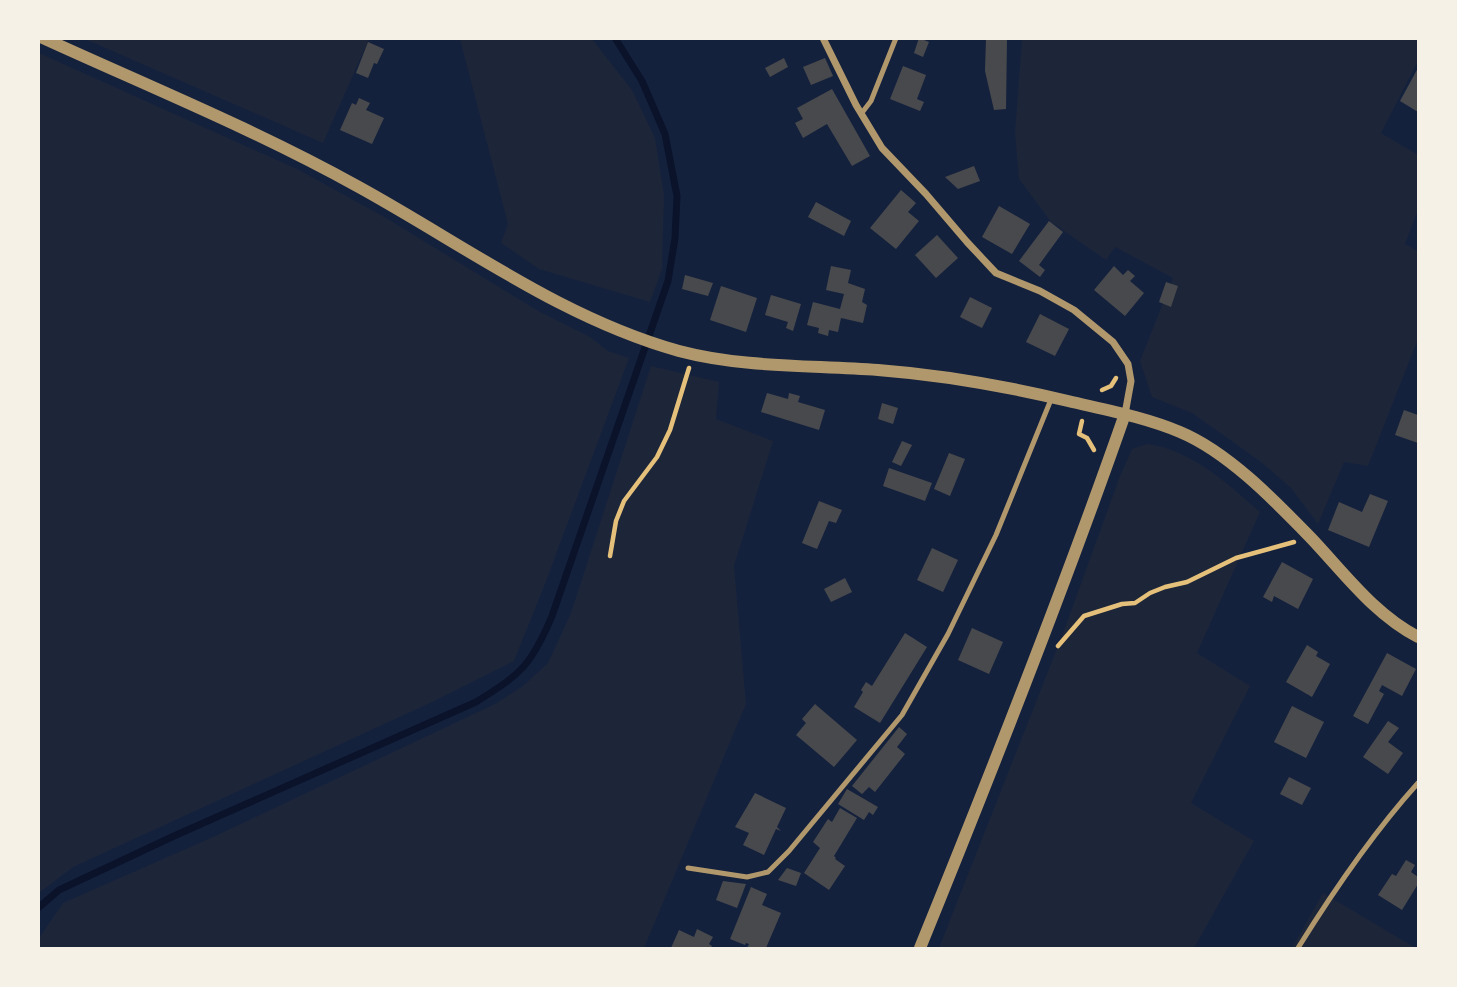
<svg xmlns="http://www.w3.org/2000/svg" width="1457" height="987" viewBox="0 0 1457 987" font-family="'Libre Baskerville',serif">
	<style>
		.green { fill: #1d2539 }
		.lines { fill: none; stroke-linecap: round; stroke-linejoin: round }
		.stream { stroke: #0b132b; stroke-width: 7 }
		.building { fill: #48494c }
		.path { stroke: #e5c07b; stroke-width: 4.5 }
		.service { stroke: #b1986c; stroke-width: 5 }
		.minor { stroke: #b1986c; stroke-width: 7 }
		.tertiary { stroke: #b1986c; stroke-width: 12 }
	</style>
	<rect width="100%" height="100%" fill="#14213d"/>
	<g class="green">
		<polygon points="85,39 369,39 323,143"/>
		<polygon points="460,39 592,39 632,90 655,138 664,195 662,269 650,302 539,269 501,243 508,224"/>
		<polygon points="1022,39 1418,39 1418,61 1381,133 1418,155 1418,210 1405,244 1418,251 1418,339 1368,466 1344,462 1318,524 1291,488 1261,462 1192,413 1152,397 1140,361 1173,278 1115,247 1106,260 1051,222 1019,179 1015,133"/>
		<polygon points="39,53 299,170 386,218 540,312 590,337 608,351 629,358 545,584 514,661 430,703 73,867 39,893"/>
		<polygon points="651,366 719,382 716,419 773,441 734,566 746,704 644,948 39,948 39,938 63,903 213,837 495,704 523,686 548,663 571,613"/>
		<path d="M 1147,444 C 1192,450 1227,483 1260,512 L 1197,653 L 1250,686 L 1191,803 L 1254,841 L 1194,948 L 939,948 L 1062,636 L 1120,476 L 1132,449 Z"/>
		<polygon points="1323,893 1414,947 1413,948 1292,948"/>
	</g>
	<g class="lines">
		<path class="stream" d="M 38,908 L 59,890 L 174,836 L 476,702 C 521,674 531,666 552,616 L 668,281 L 675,238 L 677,196 L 665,134 L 642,81 L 615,38"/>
	</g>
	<g class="building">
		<polygon points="919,38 929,42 923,57 914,53"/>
		<polygon points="986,38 1007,38 1006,109 994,110 985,71"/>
		<polygon points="368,42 384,49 377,64 374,63 368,78 356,73"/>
		<polygon points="784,58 788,67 770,77 765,68"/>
		<polygon points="825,58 833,76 811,85 803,67"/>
		<polygon points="903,66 926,75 917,99 924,102 920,111 890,99"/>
		<polygon points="1418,68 1418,112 1400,101"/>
		<polygon points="832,89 870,156 852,166 827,124 803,138 795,123 803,119 797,108"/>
		<polygon points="359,98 370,103 366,110 384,118 372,144 340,130 352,103 356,105"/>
		<polygon points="974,166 980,181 958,189 945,177"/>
		<polygon points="901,190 916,203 908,212 919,221 896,249 870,228"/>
		<polygon points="816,202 851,221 844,236 808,217"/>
		<polygon points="999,206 1030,224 1012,254 982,237"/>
		<polygon points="1049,221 1063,232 1039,265 1045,270 1040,277 1019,261"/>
		<polygon points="937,235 958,258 936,278 915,255"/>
		<polygon points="831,266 851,270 848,283 865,289 862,302 867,305 863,323 841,318 838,332 829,330 828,336 818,333 819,328 807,325 813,302 840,309 844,294 826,290"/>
		<polygon points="1114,266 1123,275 1128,270 1135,276 1130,281 1144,293 1125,316 1094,290"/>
		<polygon points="685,275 713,283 708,296 682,289"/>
		<polygon points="1166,282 1178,286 1171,307 1159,302"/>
		<polygon points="721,286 757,298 746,332 710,320"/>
		<polygon points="771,295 801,304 793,331 786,328 788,322 765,315"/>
		<polygon points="970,297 992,308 982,328 960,317"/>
		<polygon points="1040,314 1069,329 1055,356 1026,342"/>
		<polygon points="767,393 788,399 789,393 800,396 798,402 825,410 819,430 761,412"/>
		<polygon points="882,403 898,408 893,424 878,419"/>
		<polygon points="1404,410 1418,415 1418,443 1395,435"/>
		<polygon points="902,441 912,445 901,466 892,462"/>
		<polygon points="949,453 965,459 950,496 934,489"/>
		<polygon points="889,468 932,483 925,501 883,486"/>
		<polygon points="1370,494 1388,501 1369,547 1328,530 1339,502 1362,512"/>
		<polygon points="819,501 842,510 836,523 829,521 817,549 802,543"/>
		<polygon points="932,548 958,560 943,592 917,580"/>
		<polygon points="1282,562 1313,579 1298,609 1274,596 1272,602 1263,597"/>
		<polygon points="845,578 852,592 831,602 824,589"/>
		<polygon points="972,628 1003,642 989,674 958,660"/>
		<polygon points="905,633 927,647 880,723 854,707 863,692 861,690 866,682 872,686"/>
		<polygon points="1307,645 1318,652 1316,656 1330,664 1312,697 1286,682"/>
		<polygon points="1387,653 1416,669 1402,696 1382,685 1379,691 1384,694 1368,724 1353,716"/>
		<polygon points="815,704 857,740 834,767 796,735 806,723 802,719"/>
		<polygon points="1292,706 1324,722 1306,758 1274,742"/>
		<polygon points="1388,721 1399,728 1388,742 1403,753 1388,774 1363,757"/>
		<polygon points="899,727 907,734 897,747 905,754 875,792 869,787 862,794 852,786"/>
		<polygon points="1289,777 1311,788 1302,805 1280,794"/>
		<polygon points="847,789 878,807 873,815 869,812 864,820 838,804"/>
		<polygon points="755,793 786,808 777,827 781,831 776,829 764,855 743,845 749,833 735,827"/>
		<polygon points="840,808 857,818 834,856 836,858 835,859 845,866 829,890 804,873 820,848 813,842 828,819 832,822"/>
		<polygon points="1406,860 1415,865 1411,872 1418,877 1418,884 1402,910 1378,895 1392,874 1396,876"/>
		<polygon points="787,868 801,873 796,886 778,880"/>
		<polygon points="723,881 746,884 737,908 716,900"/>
		<polygon points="751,887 767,894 762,905 781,913 766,948 747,948 749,944 746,943 745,945 730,939"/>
		<polygon points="697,929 713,937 709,944 712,946 711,948 671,948 679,930 694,937"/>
	</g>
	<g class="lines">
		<g class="path">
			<polyline points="1102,390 1111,386 1116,378"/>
			<polyline points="1082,421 1079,434 1087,438 1094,450"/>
			<polyline points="610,556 616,521 624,501 657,457 670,430 689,368"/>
			<polyline points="1058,646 1084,616 1122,604 1135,603 1150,593 1165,587 1187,582 1236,558 1294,542"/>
		</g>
		<g class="service">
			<polyline points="861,114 871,101 896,38"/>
			<polyline points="688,868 747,877 768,872 789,851 902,715 948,634 996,535 1052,397"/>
			<path d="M 1298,948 C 1334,890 1372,834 1418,783"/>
		</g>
		<polyline class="minor" points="823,38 856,105 882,148 926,194 967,242 996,273 1040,291 1074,310 1113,342 1128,364 1131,381 1125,414"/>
		<g class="tertiary">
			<path d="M 43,38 C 148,86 256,130 357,186 C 463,244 561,318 679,351 C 743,368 812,365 878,370 C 943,375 1005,386 1068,401 C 1106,410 1144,417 1180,432 C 1228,452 1275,501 1311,538 C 1345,574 1374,614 1418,637"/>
			<path d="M 920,948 C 992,771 1062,594 1125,414"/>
		</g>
	</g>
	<rect width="1457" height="987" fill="none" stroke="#f6f1e7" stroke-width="80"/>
</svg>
